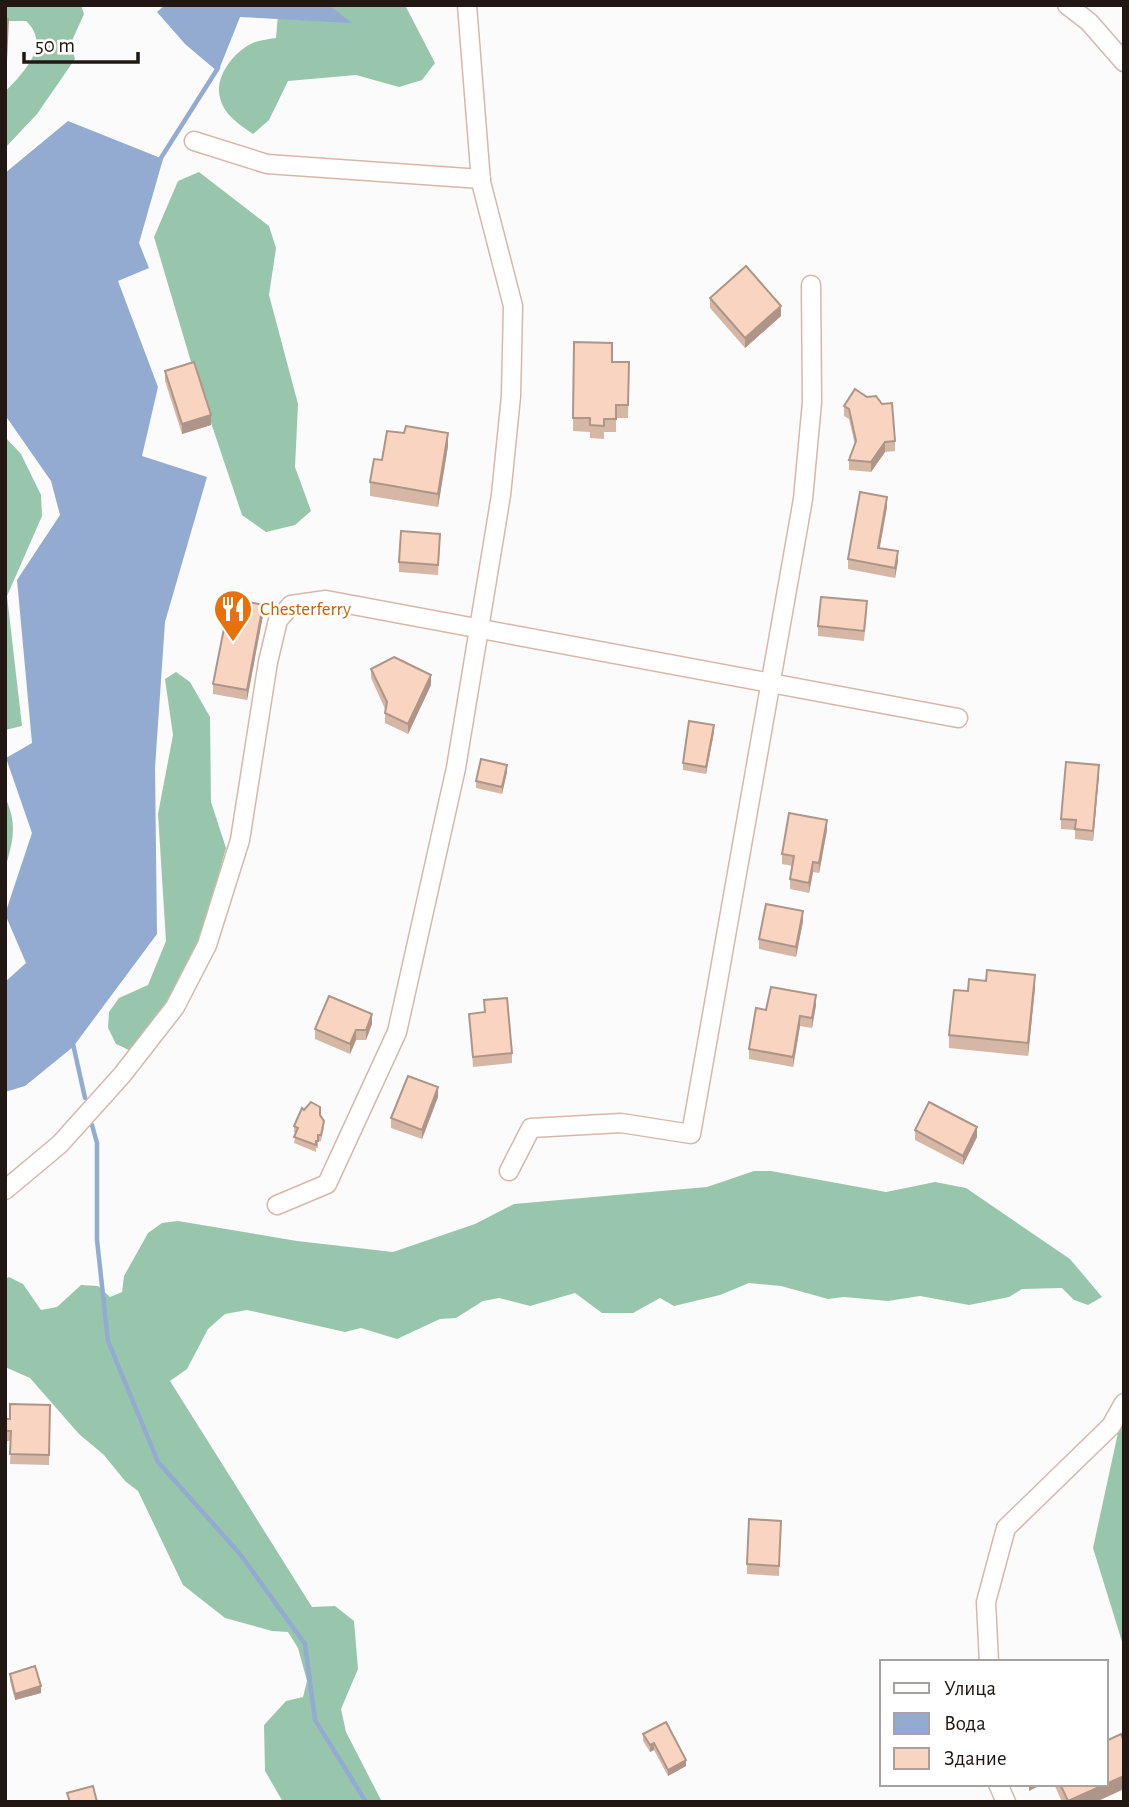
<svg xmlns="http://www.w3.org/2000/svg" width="1129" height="1807" viewBox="0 0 1129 1807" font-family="'Alegreya Sans',sans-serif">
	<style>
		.forest { fill: #98c6ac }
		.water { fill: #93abd1 }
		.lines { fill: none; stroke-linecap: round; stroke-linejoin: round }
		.stream { stroke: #93abd1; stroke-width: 4.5 }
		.minor-casing { stroke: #d7b7aa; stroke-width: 21 }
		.minor { stroke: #fff; stroke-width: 18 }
		.wall { fill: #d6b7a6 }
		.shaded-wall { fill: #ae9587 }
		.building { fill: #f9d5c1; stroke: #ae9587; stroke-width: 2 }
		.labels { text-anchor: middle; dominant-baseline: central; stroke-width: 5; stroke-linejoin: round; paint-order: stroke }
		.food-label { font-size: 19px; fill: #c56008; stroke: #fff; text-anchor: start }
	</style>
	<rect width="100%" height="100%" fill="#fbfbfb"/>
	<g class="forest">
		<path d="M 5,5 L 81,5 L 84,14 L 71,43 L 75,59 L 37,114 L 5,148 L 5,92 C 23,73 52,45 26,21 L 5,21 Z"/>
		<path d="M 273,5 L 405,5 L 435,63 L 422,80 L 399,87 L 356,75 L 288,81 L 269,120 L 253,134 C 240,125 224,115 220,98 C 214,76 235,50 255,42 C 261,40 269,39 276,38 L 278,14 Z"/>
		<polygon points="199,172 269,226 276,248 269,295 298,404 295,467 311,511 295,525 266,532 242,515 194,372 154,237 178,181"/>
		<polygon points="5,437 21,454 41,495 42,516 7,596 22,726 5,730"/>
		<polygon points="176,672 190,682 210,717 211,802 226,848 194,962 153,1032 131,1051 116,1044 108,1028 109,1012 119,998 148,985 166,941 158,814 173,735 165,679"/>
		<path d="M 5,797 C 18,825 13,841 5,869 Z"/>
		<polygon points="754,1171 771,1171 886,1192 935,1182 966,1188 1070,1259 1102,1297 1088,1305 1074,1300 1062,1288 1022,1289 1009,1297 969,1305 920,1296 888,1301 844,1297 828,1299 781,1286 749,1283 720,1295 674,1306 660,1298 633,1313 602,1313 575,1293 530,1306 499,1298 483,1301 456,1318 440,1319 397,1339 361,1328 345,1332 247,1310 225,1314 208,1329 187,1369 170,1381 312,1607 335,1606 354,1621 358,1669 341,1709 346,1732 382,1802 283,1802 265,1771 264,1725 286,1701 303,1697 307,1681 298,1648 288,1632 272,1631 225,1618 183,1585 138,1491 125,1481 104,1455 79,1434 30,1378 5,1367 5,1279 9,1277 23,1284 41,1310 57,1307 81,1285 98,1286 110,1297 122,1292 124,1276 148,1233 162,1223 178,1221 297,1241 393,1252 475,1224 514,1204 707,1187"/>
		<polygon points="1124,1405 1124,1648 1093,1548"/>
	</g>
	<g class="water">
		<polygon points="165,5 329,5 352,23 240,17 218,72 185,44 157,12"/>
		<polygon points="68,121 163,159 139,243 149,268 118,281 158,387 142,456 207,477 165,622 155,768 157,934 73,1047 25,1086 5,1092 5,982 26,963 5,914 32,833 6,758 32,743 17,580 60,515 51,481 5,415 5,173"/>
	</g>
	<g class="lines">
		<g class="stream">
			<polyline points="159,161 218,68"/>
			<polyline points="73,1044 85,1098"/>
			<polyline points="92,1125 97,1143 97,1240 108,1341 158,1462 240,1554 305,1644 315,1720 366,1802"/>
		</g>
		<defs>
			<g id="minor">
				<polyline points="1067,5 1089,22 1124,62"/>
				<polyline points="194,141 267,164 481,179"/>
				<polyline points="509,1171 531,1128 621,1123 691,1134 803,499 812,402 811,285"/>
				<polyline points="5,1190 60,1144 122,1075 175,1007 207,945 240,840 268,662 278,620 291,605 326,600 958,718"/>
				<polyline points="277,1205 327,1184 397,1032 456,768 501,495 511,396 513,306 481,182 467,5"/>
				<polyline points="989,1662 986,1602 1006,1528 1111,1426 1124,1403"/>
				<polyline points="998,1784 1006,1802"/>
			</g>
		</defs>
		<use href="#minor" class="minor-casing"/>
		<use href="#minor" class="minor"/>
	</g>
	<g class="wall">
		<polygon points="710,298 781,316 745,348 710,308"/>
		<polygon points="574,342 612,362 629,362 628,418 616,418 616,432 604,432 604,439 590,438 590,432 573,431"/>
		<polygon points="165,371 211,425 182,434 165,381"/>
		<polygon points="844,406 895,441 895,451 885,452 871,472 849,470 849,460 855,445 849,419 844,416"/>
		<polygon points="404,433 448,446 438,507 370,496 370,482 382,460"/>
		<polygon points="887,507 879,548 898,561 895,578 848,569 848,559"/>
		<polygon points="440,544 438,575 399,572 399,562"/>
		<polygon points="867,611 864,641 818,636 818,626"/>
		<polygon points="263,615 247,700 213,694 213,684"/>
		<polygon points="371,669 431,685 408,734 385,723 385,709 371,678"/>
		<polygon points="714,732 706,774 683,770 683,763"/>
		<polygon points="507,772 502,794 476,788 476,781"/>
		<polygon points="1099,775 1093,841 1075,839 1075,830 1061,829 1061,819"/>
		<polygon points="827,830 819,873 813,872 809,893 790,889 790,879 793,866 782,864 782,854"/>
		<polygon points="803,921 796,957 759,949 759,939"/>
		<polygon points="1035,988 1028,1056 949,1048 949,1035 968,991"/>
		<polygon points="484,1000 512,1053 512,1063 473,1067 469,1014 484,1013"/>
		<polygon points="816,1005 812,1028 800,1026 793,1067 749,1059 749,1049 766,1010"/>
		<polygon points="372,1024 366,1040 356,1040 350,1054 315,1039 315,1029"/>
		<polygon points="438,1097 422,1139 391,1128 391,1118"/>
		<polygon points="304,1110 320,1115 324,1127 321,1141 318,1142 318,1148 316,1148 316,1152 294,1143 296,1133 294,1132 294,1126"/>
		<polygon points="915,1130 977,1137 963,1165 915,1140"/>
		<polygon points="50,1405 49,1465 10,1464 11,1441 5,1441 5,1419 10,1419"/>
		<polygon points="781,1521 779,1576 747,1574 747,1564"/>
		<polygon points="10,1674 41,1693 15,1700 10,1681"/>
		<polygon points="643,1734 686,1766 668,1776 654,1750 650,1752 643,1741"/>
		<polygon points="1054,1784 1106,1784 1096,1802 1062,1802"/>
	</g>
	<g class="shaded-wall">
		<polygon points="781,306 781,316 745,348 745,338"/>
		<polygon points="211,415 211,425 182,434 182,424"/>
		<polygon points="448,433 448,446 438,507 438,494"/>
		<polygon points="885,442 885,452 871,472 871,462"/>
		<polygon points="887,497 887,507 878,558 878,548"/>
		<polygon points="898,551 898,561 895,578 895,568"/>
		<polygon points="263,605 263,615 247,700 247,690"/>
		<polygon points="431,675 431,685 408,734 408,724"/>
		<polygon points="714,725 714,732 706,774 706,767"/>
		<polygon points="507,765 507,772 502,794 502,787"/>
		<polygon points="1099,765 1099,775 1093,841 1093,831"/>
		<polygon points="827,820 827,830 819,873 819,863"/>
		<polygon points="813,862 813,872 809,893 809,883"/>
		<polygon points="803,911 803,921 796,957 796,947"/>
		<polygon points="1035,975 1035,988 1028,1056 1028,1043"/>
		<polygon points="816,995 816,1005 812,1028 812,1018"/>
		<polygon points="372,1014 372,1024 366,1040 366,1030"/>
		<polygon points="800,1016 800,1026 793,1067 793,1057"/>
		<polygon points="356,1030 356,1040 350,1054 350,1044"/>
		<polygon points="438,1087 438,1097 422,1139 422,1130"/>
		<polygon points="977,1127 977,1137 963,1165 963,1156"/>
		<polygon points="41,1686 41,1693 15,1700 15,1694"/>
		<polygon points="654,1743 654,1750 650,1752 650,1745"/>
		<polygon points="686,1760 686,1766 668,1776 668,1770"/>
		<polygon points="1124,1776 1124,1789 1096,1802 1068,1802"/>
		<polygon points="1029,1784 1043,1784 1029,1791"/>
	</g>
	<g class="building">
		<polygon points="5,19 8,19 6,62 5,62"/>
		<polygon points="746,266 781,306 745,338 710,298"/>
		<polygon points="574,342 612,343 612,362 629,362 628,405 616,405 616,419 604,419 604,426 590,425 590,418 573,418"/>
		<polygon points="194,362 211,415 182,424 165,371"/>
		<polygon points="855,389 867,397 876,396 882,404 892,403 895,441 885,442 871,462 849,460 856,441 849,409 844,406"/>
		<polygon points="406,426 448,433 438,494 370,482 374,459 382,460 387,431 404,433"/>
		<polygon points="860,492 887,497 878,548 898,551 895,568 848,559"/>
		<polygon points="401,531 440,534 438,565 399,562"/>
		<polygon points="821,597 867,601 864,631 818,626"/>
		<polygon points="230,598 263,605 247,690 213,684"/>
		<polygon points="394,657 431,675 408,724 385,713 387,702 371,669"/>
		<polygon points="689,721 714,725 706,767 683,763"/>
		<polygon points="481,759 507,765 502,787 476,781"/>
		<polygon points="1066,762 1099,765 1093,831 1075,829 1076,820 1061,819"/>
		<polygon points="789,813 827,820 819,863 813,862 809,883 790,879 794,856 782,854"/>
		<polygon points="766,904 803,911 796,947 759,939"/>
		<polygon points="987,970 1035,975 1028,1043 949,1035 954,990 968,991 969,979 986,981"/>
		<polygon points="771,987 816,995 812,1018 800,1016 793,1057 749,1049 756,1008 766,1010"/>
		<polygon points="329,996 372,1014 366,1030 356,1030 350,1044 315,1029"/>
		<polygon points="507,998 512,1053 473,1057 469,1014 485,1012 484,1000"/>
		<polygon points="408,1076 438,1087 422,1130 391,1118"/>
		<polygon points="311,1102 320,1107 320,1115 324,1121 321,1135 318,1135 318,1141 316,1141 316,1145 294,1137 298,1128 294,1126 302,1108 304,1110"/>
		<polygon points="929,1102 977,1127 963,1156 915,1130"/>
		<polygon points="10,1404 50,1405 49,1455 10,1454 11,1431 5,1431 5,1419 10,1419"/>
		<polygon points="749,1519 781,1521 779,1566 747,1564"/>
		<polygon points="35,1666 41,1686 15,1694 10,1674"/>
		<polygon points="666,1722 686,1760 668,1770 654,1743 650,1745 643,1734"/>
		<polygon points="1121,1734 1124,1741 1124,1776 1106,1784 1106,1741"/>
		<polygon points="1060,1784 1106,1784 1068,1801"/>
		<polygon points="93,1786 97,1802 70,1802 67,1793"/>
	</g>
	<defs>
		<symbol id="restaurant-pin" viewBox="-11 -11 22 30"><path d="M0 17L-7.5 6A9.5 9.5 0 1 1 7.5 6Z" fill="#e8710a" stroke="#fff"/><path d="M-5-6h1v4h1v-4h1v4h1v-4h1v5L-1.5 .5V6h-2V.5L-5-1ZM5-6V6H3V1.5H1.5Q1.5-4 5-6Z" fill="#fff"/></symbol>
	</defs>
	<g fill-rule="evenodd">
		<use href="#restaurant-pin" x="211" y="587" width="44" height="60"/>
	</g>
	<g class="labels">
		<g class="food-label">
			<text x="260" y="609">Chesterferry</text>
		</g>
	</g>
	<rect width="1129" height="1807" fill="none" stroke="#221712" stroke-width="14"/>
	<rect x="880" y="1660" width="228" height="126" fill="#ffffff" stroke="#a7a2a0" stroke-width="2"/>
	<rect x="894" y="1683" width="35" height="10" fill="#ffffff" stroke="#a7a2a0" stroke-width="2"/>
	<text x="944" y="1695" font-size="21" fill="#221712">Улица</text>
	<rect x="894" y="1713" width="35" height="21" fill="#93abd1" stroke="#a7a2a0" stroke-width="2"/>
	<text x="944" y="1730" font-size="21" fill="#221712">Вода</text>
	<rect x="894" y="1748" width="35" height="21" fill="#f9d5c1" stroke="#a7a2a0" stroke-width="2"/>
	<text x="944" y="1765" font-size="21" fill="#221712">Здание</text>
	<path d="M24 52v10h114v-10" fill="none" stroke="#221712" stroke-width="3.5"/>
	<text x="35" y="52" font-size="21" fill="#221712" stroke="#ffffff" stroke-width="5" paint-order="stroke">50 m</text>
</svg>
